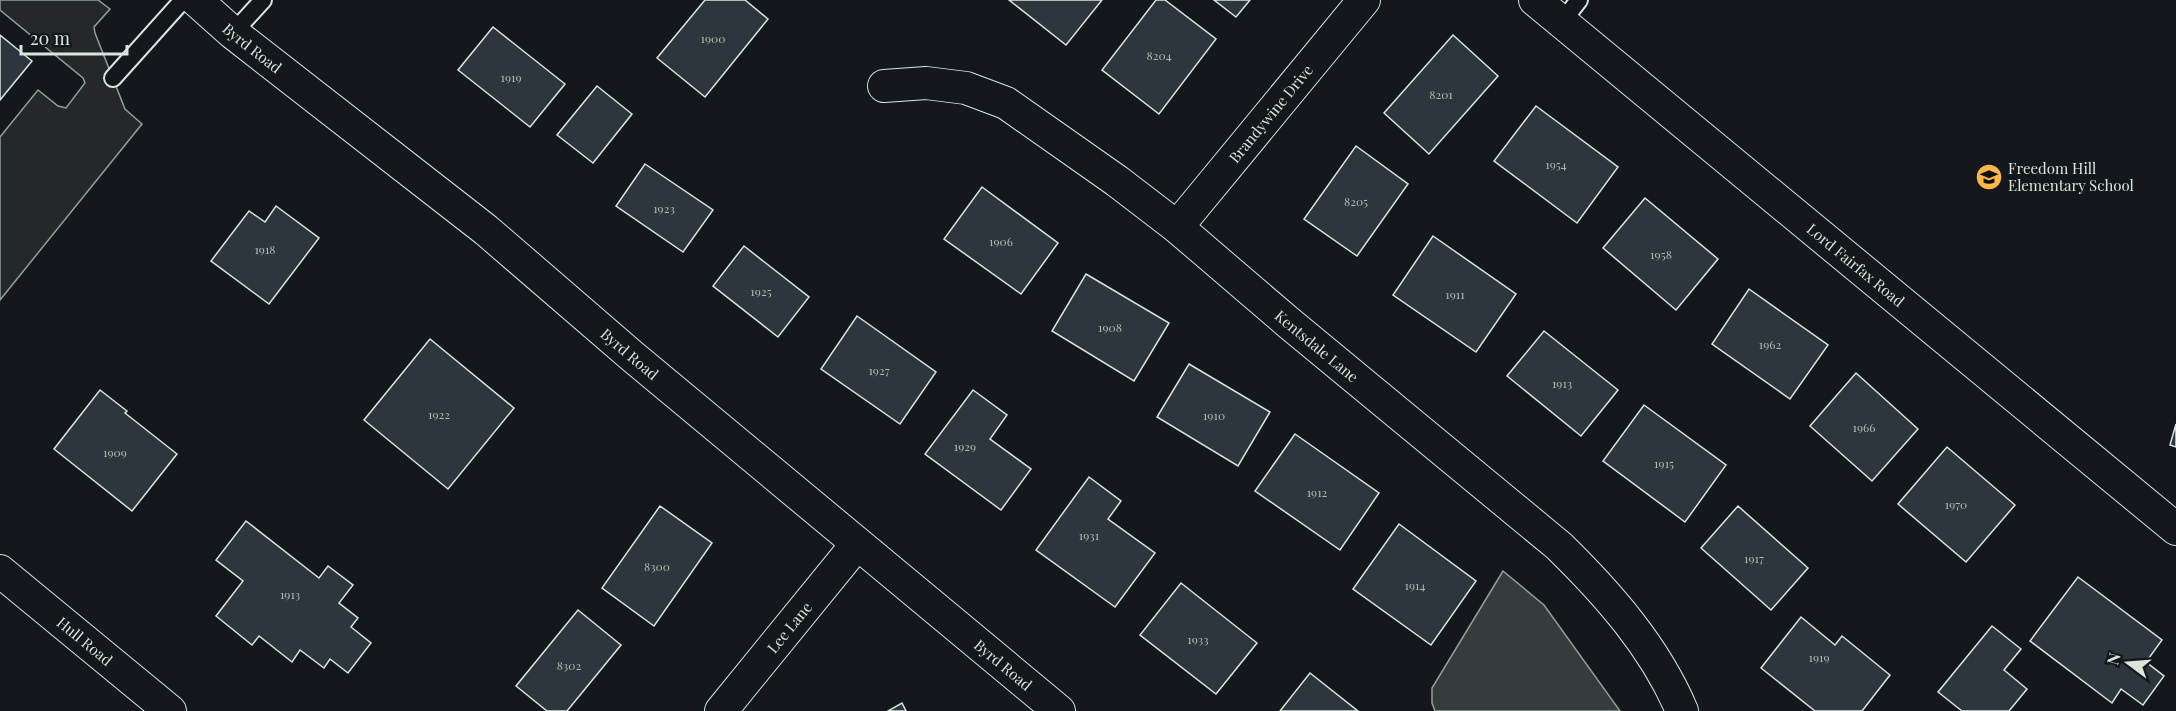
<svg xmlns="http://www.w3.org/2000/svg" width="2176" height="711" viewBox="0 0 2176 711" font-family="'Playfair Display',serif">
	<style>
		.parking { fill: #24282b; stroke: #939e99; stroke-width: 1.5 }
		.water { fill: #363b3e; stroke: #939e99; stroke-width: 1.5 }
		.building { fill: #2c363c; stroke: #d8e6dc; stroke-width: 1.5 }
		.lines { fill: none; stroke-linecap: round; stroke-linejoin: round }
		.lane-casing { stroke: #d8e6dc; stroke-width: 20 }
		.street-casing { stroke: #d8e6dc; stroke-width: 34 }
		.lane { stroke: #14181c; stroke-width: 16 }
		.street { stroke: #14181c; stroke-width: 32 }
		.labels { text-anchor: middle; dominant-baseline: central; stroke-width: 4.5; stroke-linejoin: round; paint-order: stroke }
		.number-label { font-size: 12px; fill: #adbab4 }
		.street-label { font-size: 15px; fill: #d8e6dc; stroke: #14181c }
		.poi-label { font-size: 15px; fill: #d8e6dc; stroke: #14181c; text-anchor: start }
	</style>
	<rect width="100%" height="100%" fill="#14181c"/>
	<polygon class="parking" points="0,0 98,0 110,9 94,27 95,33 125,109 142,124 0,300 0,137 38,90 58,106 66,108 85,83 83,78 0,10"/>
	<polygon class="water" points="1503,571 1544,605 1620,711 1435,711 1432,703 1432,688"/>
	<g class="building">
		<polygon points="705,0 745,0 768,19 705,97 657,58"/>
		<polygon points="1009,0 1102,0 1066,45"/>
		<polygon points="1156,0 1165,0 1216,39 1159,114 1102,70"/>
		<polygon points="1214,0 1250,0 1236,17"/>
		<polygon points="493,27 565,84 530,127 458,70"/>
		<polygon points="0,35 32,61 0,100"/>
		<polygon points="1453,35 1498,76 1429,154 1384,113"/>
		<polygon points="597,86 632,114 593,163 557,135"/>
		<polygon points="1536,106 1618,167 1577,223 1494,161"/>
		<polygon points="1356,146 1408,184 1357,256 1304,219"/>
		<polygon points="645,164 713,210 683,252 616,206"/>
		<polygon points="982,187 1058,243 1021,294 944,239"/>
		<polygon points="1645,198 1718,259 1676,310 1603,248"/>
		<polygon points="276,206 319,238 269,304 211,261 249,211 265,222"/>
		<polygon points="1433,236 1516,294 1476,352 1393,295"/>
		<polygon points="744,246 809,297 778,337 713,286"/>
		<polygon points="1086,274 1169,323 1134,381 1052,331"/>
		<polygon points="1749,289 1828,345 1790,399 1712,344"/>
		<polygon points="857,316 936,372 900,424 821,369"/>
		<polygon points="1544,331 1618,390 1581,436 1507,376"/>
		<polygon points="430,339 514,408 448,489 364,420"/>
		<polygon points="1189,364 1270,412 1238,466 1157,417"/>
		<polygon points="1856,373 1918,429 1872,481 1810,426"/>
		<polygon points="100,390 127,411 125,413 177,454 132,511 54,449"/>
		<polygon points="973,390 1007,415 990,439 1031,469 1001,510 925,454"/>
		<polygon points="1644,405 1726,465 1685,522 1603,461"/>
		<polygon points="2176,424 2176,447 2170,445"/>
		<polygon points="1295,434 1379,493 1340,550 1255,491"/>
		<polygon points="1947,447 2015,505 1966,562 1898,504"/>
		<polygon points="1089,477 1121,501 1108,519 1155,553 1115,607 1036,550"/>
		<polygon points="660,506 712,543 654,626 602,588"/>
		<polygon points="1738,506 1808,568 1771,610 1701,548"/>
		<polygon points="246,521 319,578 328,566 353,585 339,603 358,618 351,627 371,643 348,673 330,659 324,668 300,650 292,662 259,636 252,645 216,616 243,581 216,560"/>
		<polygon points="1399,524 1476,581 1431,645 1353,589"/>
		<polygon points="2078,577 2162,640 2146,662 2164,676 2143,705 2121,689 2112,703 2030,641"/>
		<polygon points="1181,583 1257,643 1216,694 1140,635"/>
		<polygon points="578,610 621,645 567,711 547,711 516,686"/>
		<polygon points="1801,617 1835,645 1842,636 1890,675 1862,711 1815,711 1761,668"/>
		<polygon points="1992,626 2021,649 2004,670 2027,689 2009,711 1962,711 1938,692"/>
		<polygon points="1310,673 1358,711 1280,711"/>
		<polygon points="902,703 906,711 888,711"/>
	</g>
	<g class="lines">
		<defs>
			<g id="lane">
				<polyline points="1561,23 1579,0"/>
				<polyline points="233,33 263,0"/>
				<polyline points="113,78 183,0"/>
			</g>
			<g id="street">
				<path id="s1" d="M 196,0 L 233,33 L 486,230 L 632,356 L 1059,711"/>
				<path id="s2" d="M 1535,0 L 2176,529"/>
				<path id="s3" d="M 884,86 L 926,83 L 966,88 L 1006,103 L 1117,181 L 1177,227 L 1289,323 L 1559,546 C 1608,594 1655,647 1682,711"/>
				<path id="s4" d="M 1177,227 L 1364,0"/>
				<path id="s5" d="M 0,571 L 170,711"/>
				<path id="s6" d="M 721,711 L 857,544"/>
			</g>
		</defs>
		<use href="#lane" class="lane-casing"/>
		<use href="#street" class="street-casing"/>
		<use href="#lane" class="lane"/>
		<use href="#street" class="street"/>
	</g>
	<defs>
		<symbol id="school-disc" viewBox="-11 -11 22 22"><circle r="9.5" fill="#ffb74d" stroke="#14181c"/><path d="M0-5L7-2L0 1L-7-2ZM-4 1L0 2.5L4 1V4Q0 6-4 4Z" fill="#111"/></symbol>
	</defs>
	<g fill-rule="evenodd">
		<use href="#school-disc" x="1974" y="162" width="30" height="30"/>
	</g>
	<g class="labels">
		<g class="number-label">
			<text x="713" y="38">1900</text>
			<text x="1159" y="55">8204</text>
			<text x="511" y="77">1919</text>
			<text x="1441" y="94">8201</text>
			<text x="1556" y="164">1954</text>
			<text x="1356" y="201">8205</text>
			<text x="664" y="208">1923</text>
			<text x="1001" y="241">1906</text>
			<text x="265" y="249">1918</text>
			<text x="1661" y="254">1958</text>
			<text x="761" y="291">1925</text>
			<text x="1455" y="294">1911</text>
			<text x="1110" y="327">1908</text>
			<text x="1770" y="344">1962</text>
			<text x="879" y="370">1927</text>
			<text x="1562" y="383">1913</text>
			<text x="439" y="414">1922</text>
			<text x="1214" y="415">1910</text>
			<text x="1864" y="427">1966</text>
			<text x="965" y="446">1929</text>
			<text x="115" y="452">1909</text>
			<text x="1664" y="463">1915</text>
			<text x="1317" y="492">1912</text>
			<text x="1956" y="504">1970</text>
			<text x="1089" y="535">1931</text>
			<text x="1754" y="558">1917</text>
			<text x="657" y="566">8300</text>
			<text x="1415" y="585">1914</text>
			<text x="290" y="594">1913</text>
			<text x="1198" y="639">1933</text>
			<text x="1819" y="657">1919</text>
			<text x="569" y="665">8302</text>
		</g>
		<g class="street-label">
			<text stroke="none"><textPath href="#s1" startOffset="74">Byrd Road</textPath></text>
			<text stroke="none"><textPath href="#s4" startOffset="147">Brandywine Drive</textPath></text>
			<text stroke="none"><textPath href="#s2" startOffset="416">Lord Fairfax Road</textPath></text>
			<text stroke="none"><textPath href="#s3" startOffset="520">Kentsdale Lane</textPath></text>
			<text stroke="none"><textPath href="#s1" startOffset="560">Byrd Road</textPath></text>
			<text stroke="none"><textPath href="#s6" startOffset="108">Lee Lane</textPath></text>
			<text stroke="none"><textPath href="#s5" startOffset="110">Hull Road</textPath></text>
			<text stroke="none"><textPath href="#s1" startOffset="1046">Byrd Road</textPath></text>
		</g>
		<g class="poi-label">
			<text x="2008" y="168">Freedom Hill<tspan x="2008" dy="17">Elementary School</tspan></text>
		</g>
	</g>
	<g transform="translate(2128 663) rotate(286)" stroke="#14181c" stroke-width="4.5" paint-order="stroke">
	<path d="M0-4.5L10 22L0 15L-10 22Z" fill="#d8e6dc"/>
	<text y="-9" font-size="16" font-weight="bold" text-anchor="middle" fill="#d8e6dc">N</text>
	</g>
	<path d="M21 45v9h106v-9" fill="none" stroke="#d8e6dc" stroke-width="3"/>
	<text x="30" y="45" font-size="18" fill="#d8e6dc" stroke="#14181c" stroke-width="4.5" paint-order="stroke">20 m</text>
</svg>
